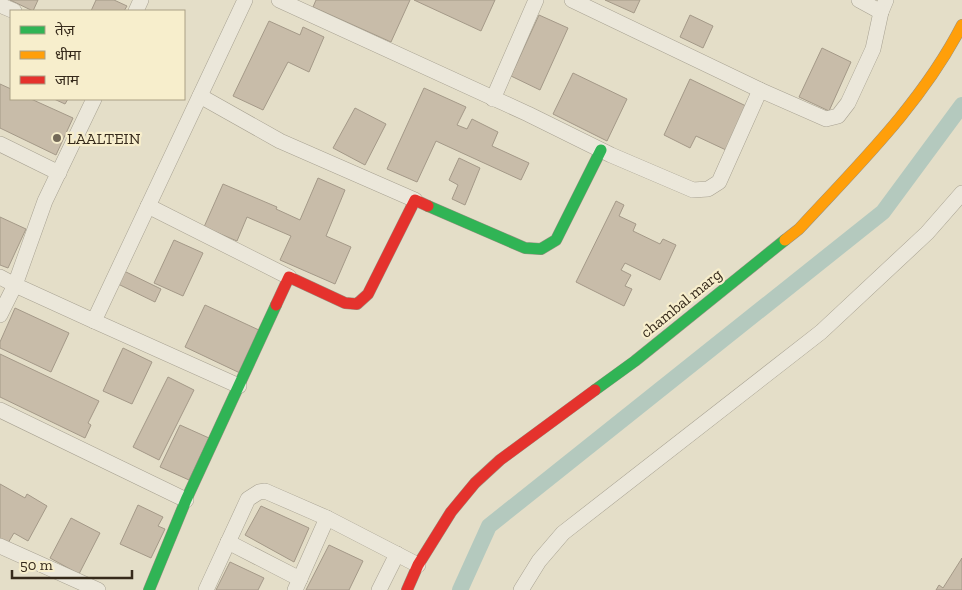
<svg xmlns="http://www.w3.org/2000/svg" width="962" height="590" viewBox="0 0 962 590" font-family="'Zilla Slab','Noto Sans Devanagari',serif">
	<style>
		.lines { fill: none; stroke-linecap: round; stroke-linejoin: round }
		.canal { stroke: #b4c9be; stroke-width: 16 }
		.building { fill: #c8bca9; stroke: #a49988 }
		.street-casing { stroke: #a8a292; stroke-width: 16 }
		.fast-casing { stroke: #989182; stroke-width: 12 }
		.slow-casing { stroke: #989182; stroke-width: 12 }
		.jam-casing { stroke: #989182; stroke-width: 12 }
		.street { stroke: #ebe7da; stroke-width: 15 }
		.fast { stroke: #30b455; stroke-width: 11 }
		.slow { stroke: #ff9f0a; stroke-width: 11 }
		.jam { stroke: #e5322d; stroke-width: 11 }
		.poi-dot { fill: #736958; stroke: #f7eecc; stroke-width: 2 }
		.labels { text-anchor: middle; dominant-baseline: central; stroke-width: 4.5; stroke-linejoin: round; paint-order: stroke }
		.poi-label { font-size: 16px; fill: #362a1b; stroke: #f7eecc; text-anchor: start }
		.street-label { font-size: 16px; fill: #362a1b; stroke: #f7eecc }
	</style>
	<rect width="100%" height="100%" fill="#e4dec8"/>
	<g class="lines">
		<polyline class="canal" points="460,590 489,526 883,212 962,105"/>
	</g>
	<g class="building">
		<polygon points="10,0 38,0 33,11"/>
		<polygon points="96,0 114,0 127,6 124,11 91,11"/>
		<polygon points="316,0 410,0 391,42 313,7"/>
		<polygon points="414,0 495,0 481,31"/>
		<polygon points="605,0 640,0 634,13"/>
		<polygon points="539,15 568,28 540,90 511,76"/>
		<polygon points="690,15 713,26 703,48 680,37"/>
		<polygon points="269,21 300,35 303,27 324,37 309,72 288,62 263,110 233,96"/>
		<polygon points="822,48 851,62 829,111 799,97"/>
		<polygon points="573,73 627,99 607,141 553,114"/>
		<polygon points="690,79 746,106 726,150 696,136 690,148 664,135"/>
		<polygon points="0,84 11,89 11,99 31,99 73,118 56,155 0,128"/>
		<polygon points="424,88 466,107 457,125 467,129 472,119 498,132 492,146 529,163 521,180 436,141 417,182 387,169"/>
		<polygon points="54,99 68,99 65,104"/>
		<polygon points="355,108 386,124 365,165 333,148"/>
		<polygon points="459,158 480,168 465,205 452,199 458,185 449,180"/>
		<polygon points="318,178 345,190 326,236 351,247 335,284 280,260 291,236 247,217 237,241 204,227 223,184 277,207 276,209 300,220"/>
		<polygon points="616,201 624,205 619,216 636,224 633,231 660,244 663,239 676,245 660,280 625,263 621,270 631,275 625,286 632,289 624,306 576,282"/>
		<polygon points="0,217 26,229 8,268 0,265"/>
		<polygon points="174,240 203,253 183,296 154,283"/>
		<polygon points="124,271 161,289 155,302 118,284"/>
		<polygon points="205,305 261,331 240,373 185,347"/>
		<polygon points="15,308 69,333 51,372 0,348 0,342"/>
		<polygon points="123,348 152,362 132,404 103,391"/>
		<polygon points="0,354 99,401 88,423 91,425 85,438 0,397"/>
		<polygon points="168,377 194,390 159,460 133,447"/>
		<polygon points="180,425 209,438 189,480 160,467"/>
		<polygon points="0,484 25,498 27,494 47,506 28,541 14,533 8,543 0,539"/>
		<polygon points="138,505 163,517 158,526 165,529 151,558 120,544"/>
		<polygon points="261,506 309,528 294,562 245,535"/>
		<polygon points="71,518 100,533 79,574 50,558"/>
		<polygon points="329,545 363,561 349,590 306,590"/>
		<polygon points="962,558 962,590 936,590 939,585 943,588"/>
		<polygon points="230,562 264,578 258,590 216,590"/>
	</g>
	<g class="lines">
		<defs>
			<g id="street">
				<polyline points="279,0 528,114 611,155 693,190 708,189 719,182 760,90"/>
				<polyline points="572,0 760,90 826,119 838,116 848,103 873,49 881,12 886,0"/>
				<polyline points="859,0 881,12"/>
				<polyline points="0,5 14,11"/>
				<polyline points="136,11 141,0"/>
				<polyline points="200,96 280,141 415,200"/>
				<polyline points="94,99 45,201 15,285 94,321 245,0"/>
				<polyline points="493,99 536,0"/>
				<polyline points="0,144 59,173"/>
				<polyline points="148,206 289,277"/>
				<polyline points="0,277 15,285 0,315"/>
				<polyline points="94,321 239,386"/>
				<polyline points="0,410 186,500"/>
				<polyline points="228,542 300,579"/>
				<polyline points="0,546 98,590"/>
				<polyline points="206,590 248,499 259,492 265,491 327,518 418,565"/>
				<polyline points="295,590 327,518"/>
				<polyline points="379,590 397,554"/>
				<polyline points="521,590 539,561 563,533 821,332 927,233 962,193"/>
			</g>
			<g id="fast">
				<polyline points="428,206 525,248 541,249 556,240 601,150"/>
				<polyline points="595,390 635,361 785,240"/>
				<polyline points="149,590 186,500 276,305"/>
			</g>
			<path id="slow" d="M 785,240 L 799,229 C 858,165 922,103 962,25"/>
			<g id="jam">
				<polyline points="276,305 289,277 345,303 357,304 368,294 415,200 428,206"/>
				<polyline points="407,590 418,565 451,512 475,483 500,460 595,390"/>
			</g>
		</defs>
		<use href="#street" class="street-casing"/>
		<use href="#fast" class="fast-casing"/>
		<use href="#slow" class="slow-casing"/>
		<use href="#jam" class="jam-casing"/>
		<use href="#street" class="street"/>
		<use href="#fast" class="fast"/>
		<use href="#slow" class="slow"/>
		<use href="#jam" class="jam"/>
	</g>
	<circle class="poi-dot" cx="57" cy="138" r="5"/>
	<g class="labels">
		<g class="poi-label">
			<text x="67" y="138">LAALTEIN</text>
		</g>
		<g class="street-label">
			<text transform="translate(681 303) rotate(-39)">chambal marg</text>
		</g>
	</g>
	<rect x="10" y="10" width="175" height="90" fill="#f7eecc" stroke="#aaa085"/>
	<rect x="20" y="26" width="25" height="8" fill="#30b455" stroke="#aaa085"/>
	<text x="55" y="35" font-size="15" fill="#362a1b">तेज़</text>
	<rect x="20" y="51" width="25" height="8" fill="#ff9f0a" stroke="#aaa085"/>
	<text x="55" y="60" font-size="15" fill="#362a1b">धीमा</text>
	<rect x="20" y="76" width="25" height="8" fill="#e5322d" stroke="#aaa085"/>
	<text x="55" y="85" font-size="15" fill="#362a1b">जाम</text>
	<path d="M12 570v8h120v-8" fill="none" stroke="#362a1b" stroke-width="2.5"/>
	<text x="20" y="570" font-size="15" fill="#362a1b" stroke="#f7eecc" stroke-width="4" paint-order="stroke">50 m</text>
</svg>
